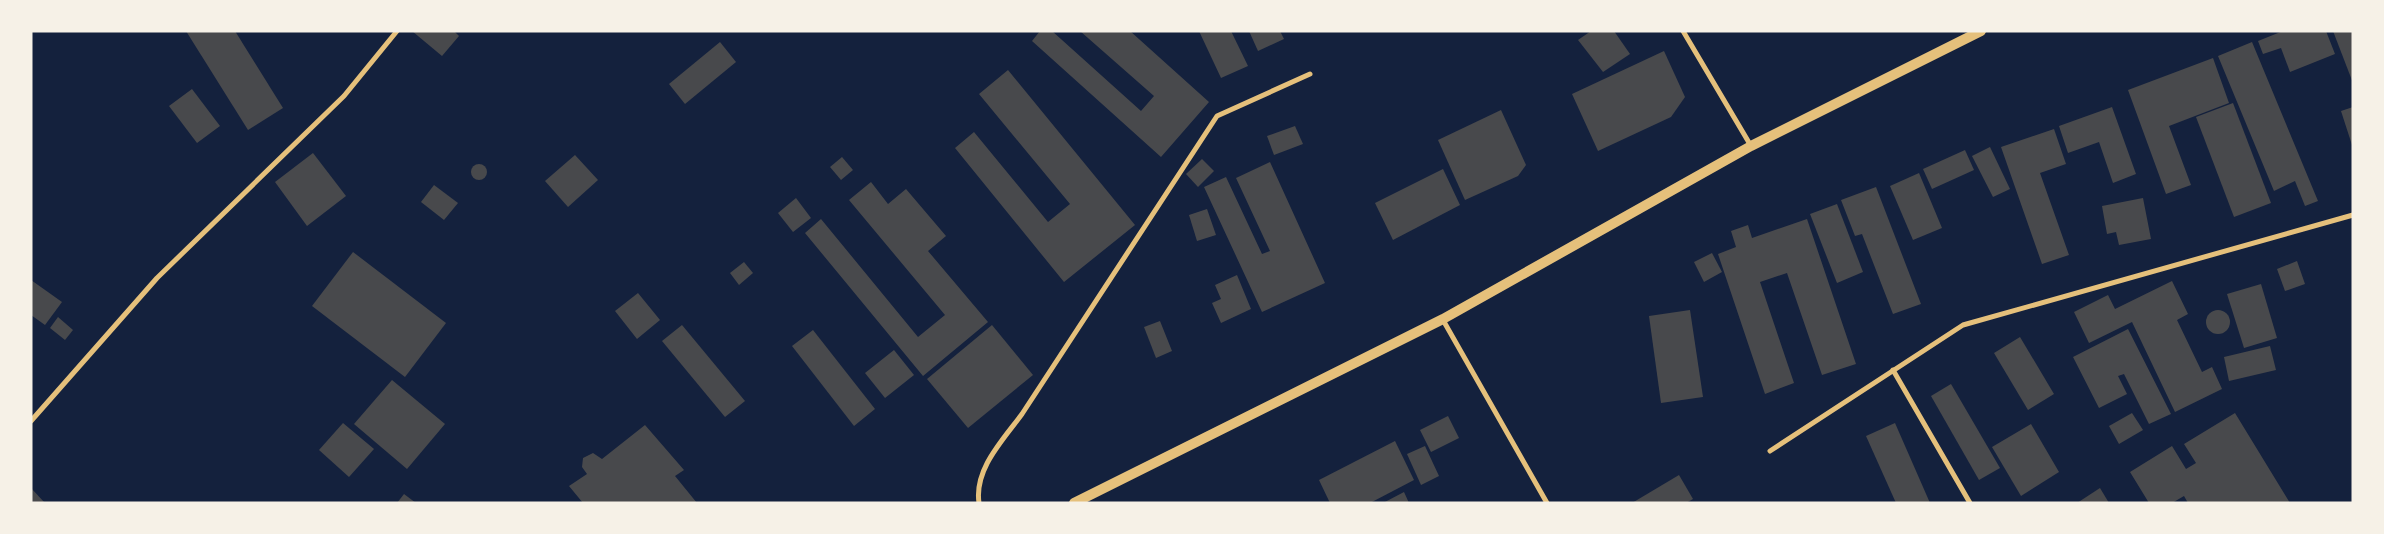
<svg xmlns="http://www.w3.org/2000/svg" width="2384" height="534" viewBox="0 0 2384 534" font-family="Barlow,sans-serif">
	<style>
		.building { fill: #48494c }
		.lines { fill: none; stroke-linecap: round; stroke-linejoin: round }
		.minor { stroke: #e5c07b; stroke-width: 5 }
		.secondary { stroke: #e5c07b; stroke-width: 10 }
	</style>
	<rect width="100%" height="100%" fill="#14213d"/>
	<g class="building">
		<polygon points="186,31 235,31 283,108 248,130"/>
		<polygon points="412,31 454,31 459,36 442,56"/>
		<polygon points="1040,31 1052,31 1141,111 1154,96 1080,31 1130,31 1209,102 1161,157 1032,41"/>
		<polygon points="1199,31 1231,31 1248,66 1221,78"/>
		<polygon points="1249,31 1280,31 1284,39 1258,51"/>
		<polygon points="1591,31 1614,31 1630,54 1603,72 1578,40"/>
		<polygon points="2283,31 2326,31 2335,54 2290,72 2281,48 2263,54 2258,41"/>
		<polygon points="2333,31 2353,31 2353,83"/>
		<polygon points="720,42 736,62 685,104 669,84"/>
		<polygon points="2252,42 2318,201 2305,206 2295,181 2274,191 2218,56"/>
		<polygon points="1664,51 1685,97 1671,117 1598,151 1572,94"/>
		<polygon points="2213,58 2229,103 2169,126 2191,185 2166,194 2128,90"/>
		<polygon points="1008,70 1135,225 1064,282 955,148 974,132 1048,222 1070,204 979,94"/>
		<polygon points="192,89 220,126 197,143 169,106"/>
		<polygon points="2233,103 2271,203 2234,217 2196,117"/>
		<polygon points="2112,107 2136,174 2113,183 2099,142 2068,153 2059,126"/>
		<polygon points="2353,107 2353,145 2352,145 2341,111"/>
		<polygon points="1501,110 1526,165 1518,176 1465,200 1438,140"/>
		<polygon points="1295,126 1303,144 1274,155 1267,136"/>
		<polygon points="2054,129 2066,164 2040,173 2069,255 2042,264 2001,147"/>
		<polygon points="1990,147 2010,189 1993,197 1972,156"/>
		<polygon points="1965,150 1974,170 1932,189 1923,169"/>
		<polygon points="313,153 346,196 307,226 275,182"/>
		<polygon points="575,155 598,180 568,207 545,181"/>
		<polygon points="842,157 853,170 841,180 830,167"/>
		<polygon points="1202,159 1214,171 1198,187 1186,174"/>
		<polygon points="1270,162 1325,283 1262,312 1204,187 1226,177 1262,254 1270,251 1236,178"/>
		<circle cx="479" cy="172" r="8"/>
		<polygon points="1443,169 1460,205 1393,240 1375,203"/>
		<polygon points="1919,173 1942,228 1913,240 1890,186"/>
		<polygon points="871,182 888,204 906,189 946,236 928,251 988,322 923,376 805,233 821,219 918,337 945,315 849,200"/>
		<polygon points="434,185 458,203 444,220 421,202"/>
		<polygon points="1876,187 1921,304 1893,314 1862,234 1855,236 1841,200"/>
		<polygon points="796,198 811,218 793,232 778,213"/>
		<polygon points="2143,198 2151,239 2119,245 2116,232 2107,234 2102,206"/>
		<polygon points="1837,204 1863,272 1837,283 1810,214"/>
		<polygon points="1207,209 1216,235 1197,241 1189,215"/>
		<polygon points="1807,219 1856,364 1822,375 1787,273 1760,282 1794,383 1765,394 1718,254 1736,247 1731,231 1748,225 1752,238"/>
		<polygon points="353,252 446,323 405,377 312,306"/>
		<polygon points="1712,253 1722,272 1704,282 1694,262"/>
		<polygon points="2297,261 2305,284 2285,291 2277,269"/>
		<polygon points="744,262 753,273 739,285 730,273"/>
		<polygon points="1237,275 1251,309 1221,323 1212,303 1221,299 1215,285"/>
		<polygon points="31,280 62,302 45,325 31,315"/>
		<polygon points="2172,281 2188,314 2177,320 2202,372 2212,367 2222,389 2175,412 2132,322 2089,343 2074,312 2108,295 2115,309"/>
		<polygon points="2261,284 2277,338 2244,348 2227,294"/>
		<polygon points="638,293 660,320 637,339 615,311"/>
		<polygon points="1690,310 1703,397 1661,403 1649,316"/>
		<circle cx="2218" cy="322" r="12"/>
		<polygon points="58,317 73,330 65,340 50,328"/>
		<polygon points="1160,321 1172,351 1156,358 1144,327"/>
		<polygon points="682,325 745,401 725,417 662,341"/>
		<polygon points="992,325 1033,375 968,428 927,379"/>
		<polygon points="2128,329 2171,414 2149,424 2124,374 2118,376 2127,394 2099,408 2073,357"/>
		<polygon points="813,330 875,409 854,426 792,346"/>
		<polygon points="2020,337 2054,394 2028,410 1994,353"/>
		<polygon points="2270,346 2276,370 2229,381 2224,357"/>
		<polygon points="894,350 914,375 885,398 865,373"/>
		<polygon points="392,380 445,424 407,469 354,424"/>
		<polygon points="1951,384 2000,468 1979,480 1931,396"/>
		<polygon points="2132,413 2143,430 2119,444 2109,426"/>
		<polygon points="2235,413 2290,503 2188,503 2184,496 2172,503 2149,503 2130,472 2172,446 2186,469 2196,463 2184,444"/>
		<polygon points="1448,416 1459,438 1431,452 1420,430"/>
		<polygon points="343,423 374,449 349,477 319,450"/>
		<polygon points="1895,423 1930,503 1896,503 1866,436"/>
		<polygon points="2031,424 2059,472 2021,496 1992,447"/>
		<polygon points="645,425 684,470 675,476 697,503 583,503 569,486 587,474 582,467 583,458 593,453 602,459"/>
		<polygon points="1395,441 1414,480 1370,503 1330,503 1319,480"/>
		<polygon points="1425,446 1439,476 1421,485 1407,454"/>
		<polygon points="1679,475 1693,499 1686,503 1632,503"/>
		<polygon points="31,488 45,503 31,503"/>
		<polygon points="2100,488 2109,503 2077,503"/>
		<polygon points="1404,492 1409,503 1383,503"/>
		<polygon points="404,494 416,503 397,503"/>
	</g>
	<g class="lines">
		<g class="minor">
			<polyline points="1683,31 1751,146"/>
			<polyline points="1443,320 1547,503"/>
			<polyline points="1893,370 1970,503"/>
			<polyline points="31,421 157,278 344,96 397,31"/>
			<polyline points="1770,451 1963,325 2353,215"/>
			<path d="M 979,503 C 974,469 1003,440 1022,414 L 1217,116 L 1310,74"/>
		</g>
		<polyline class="secondary" points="1074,503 1443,319 1751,146 1981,31"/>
	</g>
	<rect width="2384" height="534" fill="none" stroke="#f6f1e7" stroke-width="65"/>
</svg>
